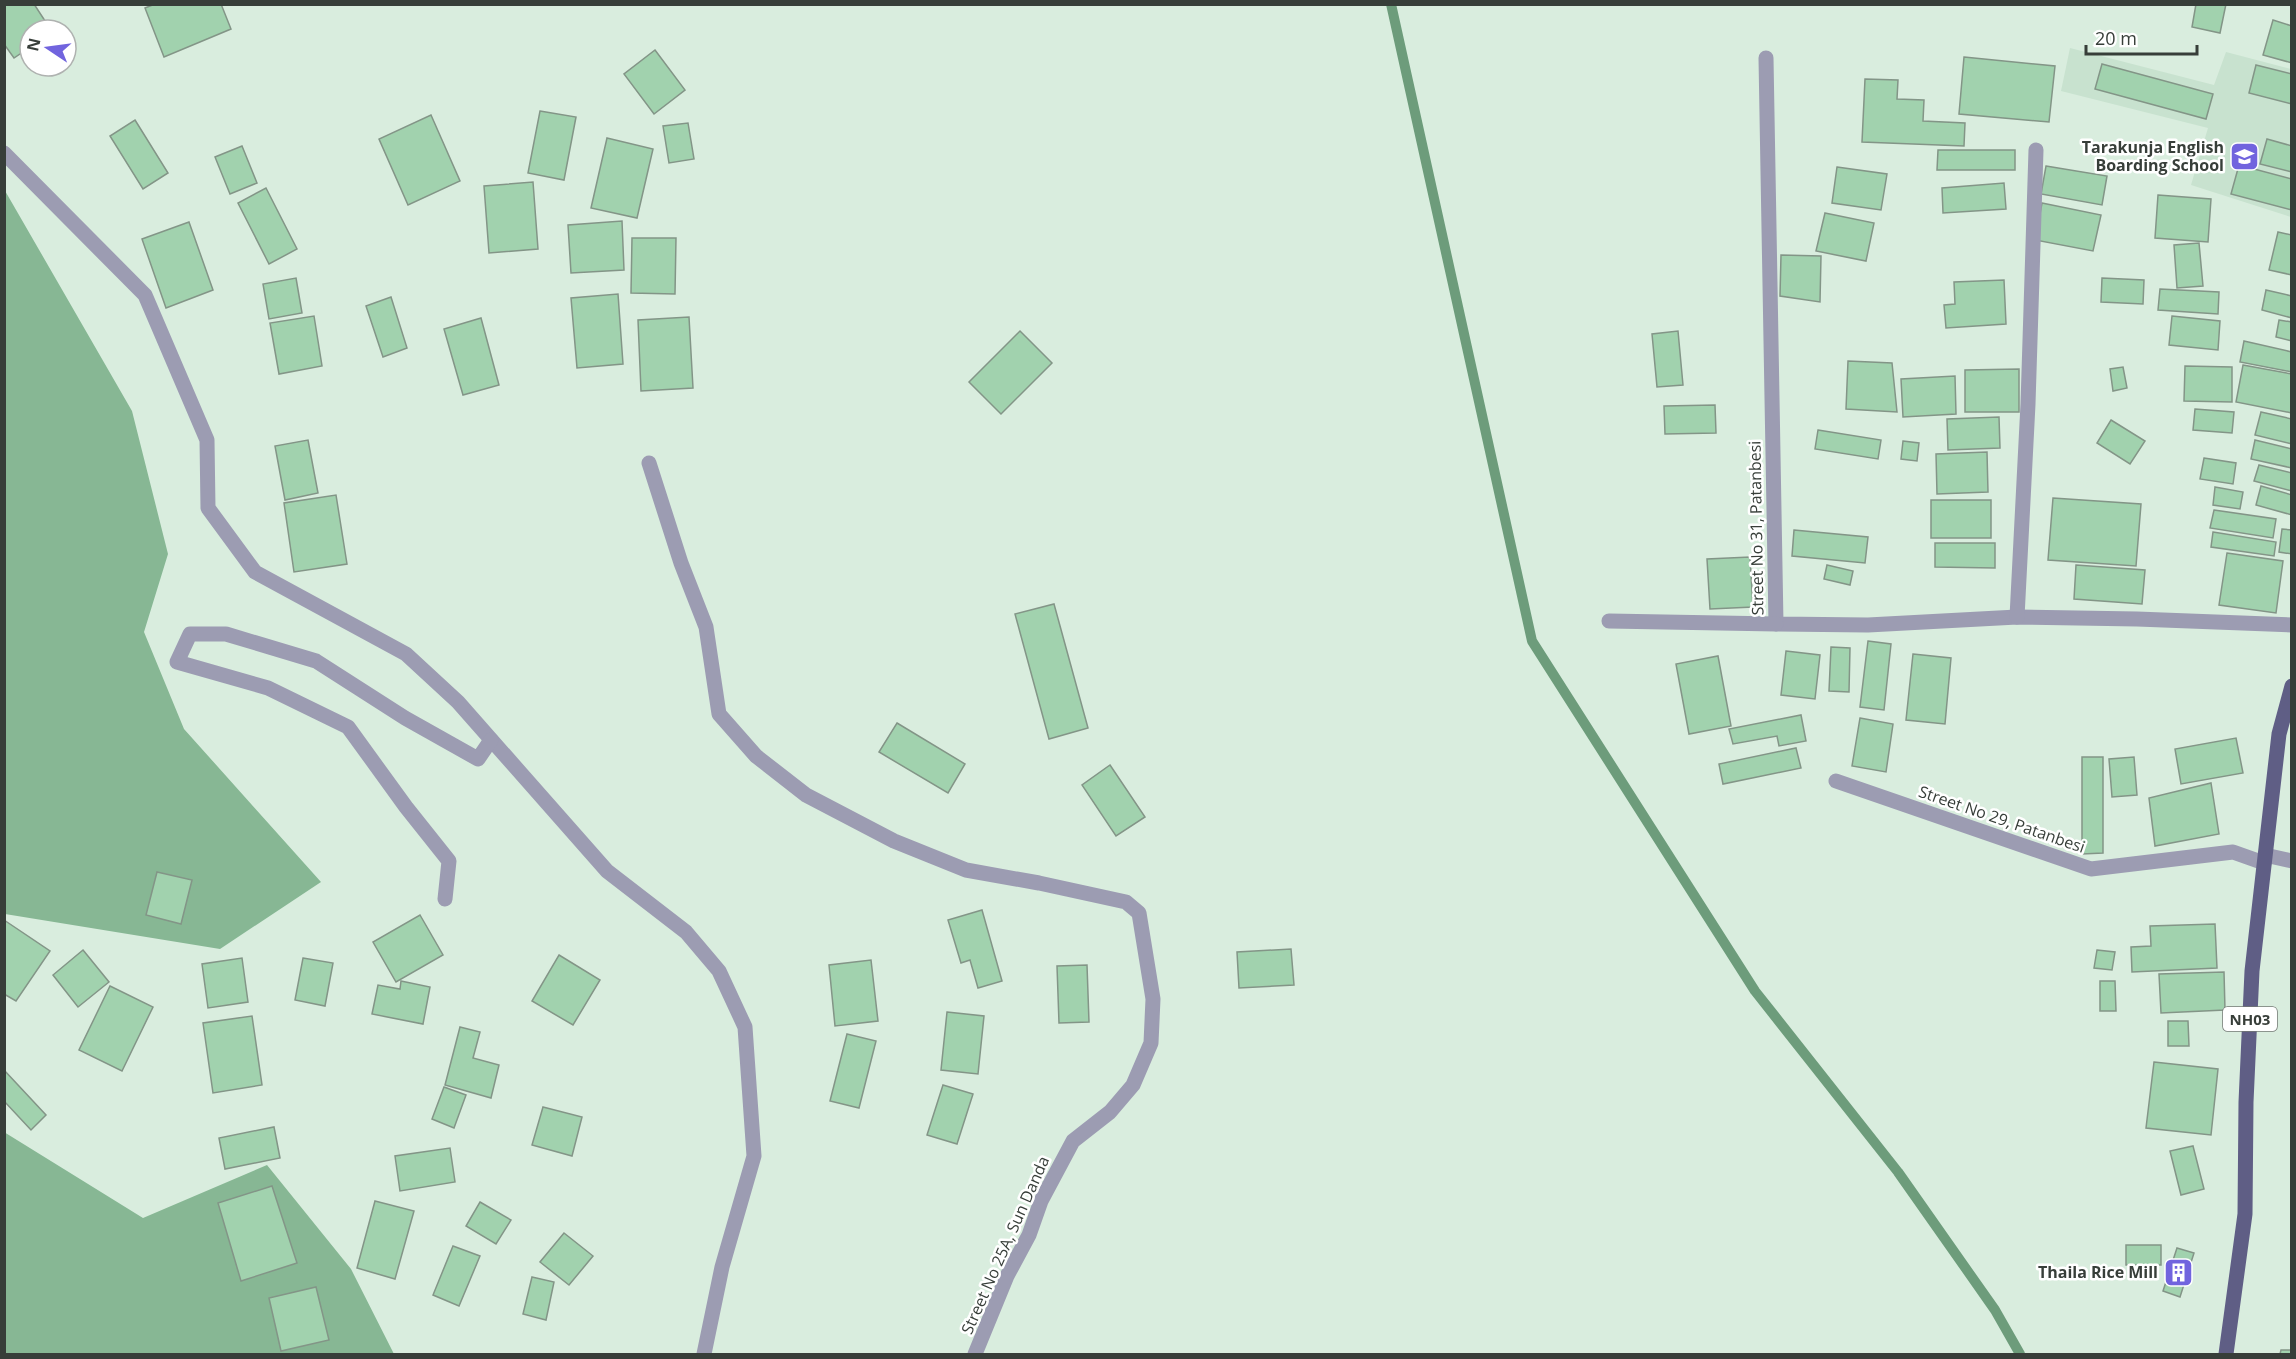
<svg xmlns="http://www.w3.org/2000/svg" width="2296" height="1359" viewBox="0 0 2296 1359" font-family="'Open Sans',sans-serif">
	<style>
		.built { fill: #c8e2cf }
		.forest { fill: #87b794 }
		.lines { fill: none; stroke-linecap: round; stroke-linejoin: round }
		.stream { stroke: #6d9c7b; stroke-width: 10 }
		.building { fill: #a1d2ae; stroke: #839587; stroke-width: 1.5 }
		.minor { stroke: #9c9cb2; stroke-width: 15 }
		.major { stroke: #5f5e85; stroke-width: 15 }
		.labels { text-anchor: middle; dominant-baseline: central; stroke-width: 5; stroke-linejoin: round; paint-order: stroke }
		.shield { fill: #fff; stroke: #737874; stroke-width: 1.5 }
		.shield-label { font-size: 15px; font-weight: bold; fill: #373e39 }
		.poi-label { font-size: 16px; font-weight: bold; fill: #373e39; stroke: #fff; text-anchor: end }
		.street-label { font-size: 16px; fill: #373e39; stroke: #fff }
	</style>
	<rect width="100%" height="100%" fill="#d9edde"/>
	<polygon class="built" points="2070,48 2214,85 2226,52 2291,69 2291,217 2191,185 2208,128 2061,91"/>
	<g class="forest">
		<polygon points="4,189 132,411 168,554 144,632 184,729 321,882 220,949 5,914"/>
		<polygon points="4,1132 143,1218 267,1165 351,1269 394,1354 5,1354"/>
	</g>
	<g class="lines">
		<polyline class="stream" points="1391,4 1532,641 1755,991 1898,1172 1995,1310 2020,1354"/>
	</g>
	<g class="building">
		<polygon points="4,4 34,4 51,30 30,30 30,47 14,58 4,44"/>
		<polygon points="155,4 221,4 231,29 164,57 145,8"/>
		<polygon points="2196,4 2226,4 2220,33 2192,27"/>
		<polygon points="2273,20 2292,26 2292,63 2263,55"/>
		<polygon points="655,50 685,90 654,114 624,74"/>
		<polygon points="1964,57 2055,66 2049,122 1959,114"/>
		<polygon points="2102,64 2213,94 2206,119 2095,89"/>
		<polygon points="2256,65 2292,74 2292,104 2249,93"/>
		<polygon points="1865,79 1898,80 1897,99 1924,100 1923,121 1965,123 1964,146 1862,142"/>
		<polygon points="540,111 576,117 564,180 528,173"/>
		<polygon points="431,115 460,181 408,205 379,139"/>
		<polygon points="135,120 168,173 143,189 110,136"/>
		<polygon points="688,123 694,159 669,163 663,126"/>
		<polygon points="607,138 653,149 637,218 591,208"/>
		<polygon points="2267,139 2292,146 2292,172 2260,164"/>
		<polygon points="242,146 257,183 230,194 215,157"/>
		<polygon points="1938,150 2015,150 2015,170 1937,170"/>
		<polygon points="2239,165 2292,179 2292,210 2231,194"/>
		<polygon points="2046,166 2107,176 2102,205 2041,194"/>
		<polygon points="1837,167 1887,174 1881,210 1832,203"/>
		<polygon points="533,182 538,249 489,253 484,186"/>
		<polygon points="2004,183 2006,209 1943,213 1942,188"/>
		<polygon points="266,188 297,249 269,264 238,203"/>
		<polygon points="2158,195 2211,199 2208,242 2155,238"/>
		<polygon points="2042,203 2101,215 2093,251 2035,240"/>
		<polygon points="1825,213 1874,223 1866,261 1816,251"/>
		<polygon points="622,221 624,270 571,273 568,225"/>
		<polygon points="189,222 213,290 166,308 142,239"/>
		<polygon points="2278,232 2292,235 2292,275 2269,270"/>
		<polygon points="632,238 676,238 675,294 631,293"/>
		<polygon points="2199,243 2203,286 2177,288 2174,245"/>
		<polygon points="1781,255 1821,256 1820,302 1780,296"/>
		<polygon points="296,278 302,313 269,319 263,284"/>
		<polygon points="2102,278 2144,280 2143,304 2101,302"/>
		<polygon points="2004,280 2006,324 1946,328 1944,305 1955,304 1954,282"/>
		<polygon points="2160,289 2219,292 2218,314 2158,310"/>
		<polygon points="2266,290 2292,296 2292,318 2262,310"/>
		<polygon points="618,294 623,364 577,368 571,298"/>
		<polygon points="391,297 407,348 383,357 366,306"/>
		<polygon points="314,316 322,366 279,374 270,323"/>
		<polygon points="2172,316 2220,321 2218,350 2169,345"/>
		<polygon points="689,317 693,388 641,391 638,320"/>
		<polygon points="481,318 499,385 463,395 444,329"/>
		<polygon points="2279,320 2292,322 2292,341 2276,337"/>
		<polygon points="1020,331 1052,363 1001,414 969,382"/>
		<polygon points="1678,331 1683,385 1657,387 1652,334"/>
		<polygon points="2244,341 2292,352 2292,372 2240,362"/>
		<polygon points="1848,361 1892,363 1897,412 1846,409"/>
		<polygon points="2243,365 2292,374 2292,413 2236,402"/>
		<polygon points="2185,366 2232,367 2232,402 2184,401"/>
		<polygon points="2123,367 2127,388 2113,391 2110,369"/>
		<polygon points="2019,369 2019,412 1965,412 1965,370"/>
		<polygon points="1955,376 1956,414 1903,417 1901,379"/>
		<polygon points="1715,405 1716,433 1665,434 1664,406"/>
		<polygon points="2195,409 2234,412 2232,433 2193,430"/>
		<polygon points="2261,412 2292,419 2292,444 2255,435"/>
		<polygon points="1999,417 2000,448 1948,450 1947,419"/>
		<polygon points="2111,420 2145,441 2130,464 2097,443"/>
		<polygon points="1818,430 1881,440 1878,459 1815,449"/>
		<polygon points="308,440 318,493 285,500 275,446"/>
		<polygon points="2255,440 2292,449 2292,468 2251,459"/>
		<polygon points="1903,441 1919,443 1917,461 1901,459"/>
		<polygon points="1987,452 1988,492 1937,494 1936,454"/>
		<polygon points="2204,458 2236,463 2233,484 2200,479"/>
		<polygon points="2259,465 2292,473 2292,491 2254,481"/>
		<polygon points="2261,486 2292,495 2292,515 2256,505"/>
		<polygon points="2215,487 2243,492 2240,509 2213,505"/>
		<polygon points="336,495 347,564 294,572 284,503"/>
		<polygon points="2053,498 2141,504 2136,566 2048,560"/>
		<rect x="1931" y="500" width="60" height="38"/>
		<polygon points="2214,510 2276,519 2273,538 2210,528"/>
		<polygon points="2282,529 2292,530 2292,554 2279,552"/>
		<polygon points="1794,530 1868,537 1865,563 1792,556"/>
		<polygon points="2213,532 2276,542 2274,556 2211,547"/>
		<polygon points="1935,543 1995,543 1995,568 1935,567"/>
		<polygon points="2227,553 2283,561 2276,613 2219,605"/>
		<polygon points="1750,557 1753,607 1710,609 1707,559"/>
		<polygon points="1827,565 1853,571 1850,585 1824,579"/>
		<polygon points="2076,565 2145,570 2142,604 2074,599"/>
		<polygon points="1054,604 1088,728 1049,739 1015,614"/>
		<polygon points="1868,641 1891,644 1884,710 1860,707"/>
		<polygon points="1831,647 1850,648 1849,692 1829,691"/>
		<polygon points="1786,651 1820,655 1815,699 1781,695"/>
		<polygon points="1913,654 1951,658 1945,724 1906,720"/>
		<polygon points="1718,656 1731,726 1689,734 1676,664"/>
		<polygon points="1801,715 1806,741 1779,746 1777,736 1733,744 1729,729"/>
		<polygon points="1860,718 1893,724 1886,772 1852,766"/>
		<polygon points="897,723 965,764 948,793 879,752"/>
		<polygon points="2236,738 2243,773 2181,784 2175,749"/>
		<polygon points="1796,748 1801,768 1723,784 1719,764"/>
		<polygon points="2082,757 2103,757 2103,853 2082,854"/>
		<polygon points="2134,757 2137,795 2112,797 2109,759"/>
		<polygon points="1110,765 1145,817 1116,836 1082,785"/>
		<polygon points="2211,783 2219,834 2155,846 2149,798"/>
		<polygon points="157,872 192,880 181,924 146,915"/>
		<polygon points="982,910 1002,981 978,988 970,960 961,963 948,920"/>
		<polygon points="420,915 443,955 396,982 373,942"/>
		<polygon points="4,920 50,951 16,1001 4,994"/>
		<polygon points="2215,924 2217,968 2132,972 2131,947 2151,946 2150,926"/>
		<polygon points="1291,949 1294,985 1239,988 1237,952"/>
		<polygon points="83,950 109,982 78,1007 53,975"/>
		<polygon points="2097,950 2115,952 2112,970 2094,968"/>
		<polygon points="559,955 600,980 573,1025 532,1001"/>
		<polygon points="242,958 248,1002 208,1008 202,964"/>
		<polygon points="303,958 333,963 325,1006 295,1000"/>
		<polygon points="871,960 878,1021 835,1026 829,965"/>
		<polygon points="1087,965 1089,1022 1059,1023 1057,966"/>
		<polygon points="2224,972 2225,1010 2161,1013 2159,974"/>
		<polygon points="401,981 430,987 423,1024 372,1014 378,985 400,989"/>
		<polygon points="2100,981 2115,981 2116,1011 2100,1011"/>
		<polygon points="110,986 153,1007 122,1071 79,1050"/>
		<polygon points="947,1012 984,1016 978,1074 941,1070"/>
		<polygon points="252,1016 262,1085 213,1093 203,1023"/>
		<polygon points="2168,1021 2188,1021 2189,1046 2168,1046"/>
		<polygon points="460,1027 480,1032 473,1058 499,1065 491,1098 445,1085"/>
		<polygon points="847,1034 876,1041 859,1108 830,1101"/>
		<polygon points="2154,1062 2218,1069 2211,1135 2146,1128"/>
		<polygon points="4,1070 46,1115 31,1130 4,1101"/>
		<polygon points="943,1085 973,1094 957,1144 927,1135"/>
		<polygon points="444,1087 466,1095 454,1128 432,1119"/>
		<polygon points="543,1107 582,1117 572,1156 532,1145"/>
		<polygon points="274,1127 280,1158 225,1169 219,1138"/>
		<polygon points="2193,1146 2204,1189 2181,1195 2170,1151"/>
		<polygon points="450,1148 455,1182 400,1191 395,1156"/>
		<polygon points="272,1186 297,1263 241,1281 218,1203"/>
		<polygon points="375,1201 414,1211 395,1279 357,1268"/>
		<polygon points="480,1202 511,1220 496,1244 466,1226"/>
		<polygon points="564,1233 593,1256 569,1285 540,1262"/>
		<rect x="2126" y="1245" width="35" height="20"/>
		<polygon points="453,1246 480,1256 459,1306 433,1295"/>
		<polygon points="2177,1248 2194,1253 2180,1297 2163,1291"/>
		<polygon points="532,1277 554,1282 546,1320 523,1314"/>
		<polygon points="316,1287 329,1340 281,1351 269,1298"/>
		<polygon points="2281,1350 2292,1350 2292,1354 2280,1354"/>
	</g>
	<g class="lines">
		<g class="minor">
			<polyline points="1766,58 1776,624 1868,625 2017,617 2137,619 2292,625"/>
			<polyline points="4,153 145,295 207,440 208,508 255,572 406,654 458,702 607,871 686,932 719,971 745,1027 754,1156 722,1267 704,1354"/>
			<polyline points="649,463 681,563 706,627 719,714 756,756 806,795 894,841 966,870 1039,883 1126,902 1139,913 1153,999 1151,1043 1133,1085 1110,1112 1073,1141 1041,1201 1029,1235 1007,1276 975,1354"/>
			<polyline points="2017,617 2028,404 2036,150"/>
			<polyline points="1609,621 1776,624"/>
			<polyline points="1836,781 2091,869 2233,852 2264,863"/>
			<polyline points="2265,855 2292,861"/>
			<polyline points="445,899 449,861 406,807 348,727 268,688 177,662 190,634 226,634 316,661 405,718 478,759 491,740"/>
		</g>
		<polyline class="major" points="2226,1354 2245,1214 2246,1102 2252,971 2279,734 2292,686"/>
	</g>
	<defs>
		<symbol id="school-square" viewBox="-11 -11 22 22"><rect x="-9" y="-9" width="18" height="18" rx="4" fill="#7164de" stroke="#fff"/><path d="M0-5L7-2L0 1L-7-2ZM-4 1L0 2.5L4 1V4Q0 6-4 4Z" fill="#fff"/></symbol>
		<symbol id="building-square" viewBox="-11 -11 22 22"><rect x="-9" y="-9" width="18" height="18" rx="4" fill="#7164de" stroke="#fff"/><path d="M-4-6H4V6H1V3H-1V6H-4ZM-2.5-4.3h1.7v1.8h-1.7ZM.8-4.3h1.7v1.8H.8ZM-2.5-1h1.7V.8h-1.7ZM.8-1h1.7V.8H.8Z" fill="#fff"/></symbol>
	</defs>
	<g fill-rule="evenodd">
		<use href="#school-square" x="2228" y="140" width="33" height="33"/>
		<use href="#building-square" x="2162" y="1256" width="33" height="33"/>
	</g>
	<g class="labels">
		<rect class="shield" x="2223" y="1007" width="54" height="24" rx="4.5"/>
		<g class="shield-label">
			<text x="2250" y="1019">NH03</text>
		</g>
		<g class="poi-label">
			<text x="2224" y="147">Tarakunja English<tspan x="2224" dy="18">Boarding School</tspan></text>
			<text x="2158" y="1272">Thaila Rice Mill</text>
		</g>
		<g class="street-label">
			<text transform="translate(1756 528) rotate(-91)">Street No 31, Patanbesi</text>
			<text transform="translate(2002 819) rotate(19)">Street No 29, Patanbesi</text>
			<text transform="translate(1005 1245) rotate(-66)">Street No 25A, Sun Danda</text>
		</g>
	</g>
	<rect width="2296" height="1359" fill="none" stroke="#373e39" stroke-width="12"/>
	<g transform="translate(48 48) rotate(283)"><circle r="28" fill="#ffffff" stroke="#afb2b0" stroke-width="1.5"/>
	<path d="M0-4.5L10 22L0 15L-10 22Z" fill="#7164de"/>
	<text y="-9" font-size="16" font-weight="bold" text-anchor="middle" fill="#373e39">N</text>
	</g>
	<path d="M2086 45v9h111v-9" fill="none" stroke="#373e39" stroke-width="3"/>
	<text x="2095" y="45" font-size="18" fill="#373e39" stroke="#ffffff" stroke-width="4.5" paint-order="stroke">20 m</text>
</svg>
